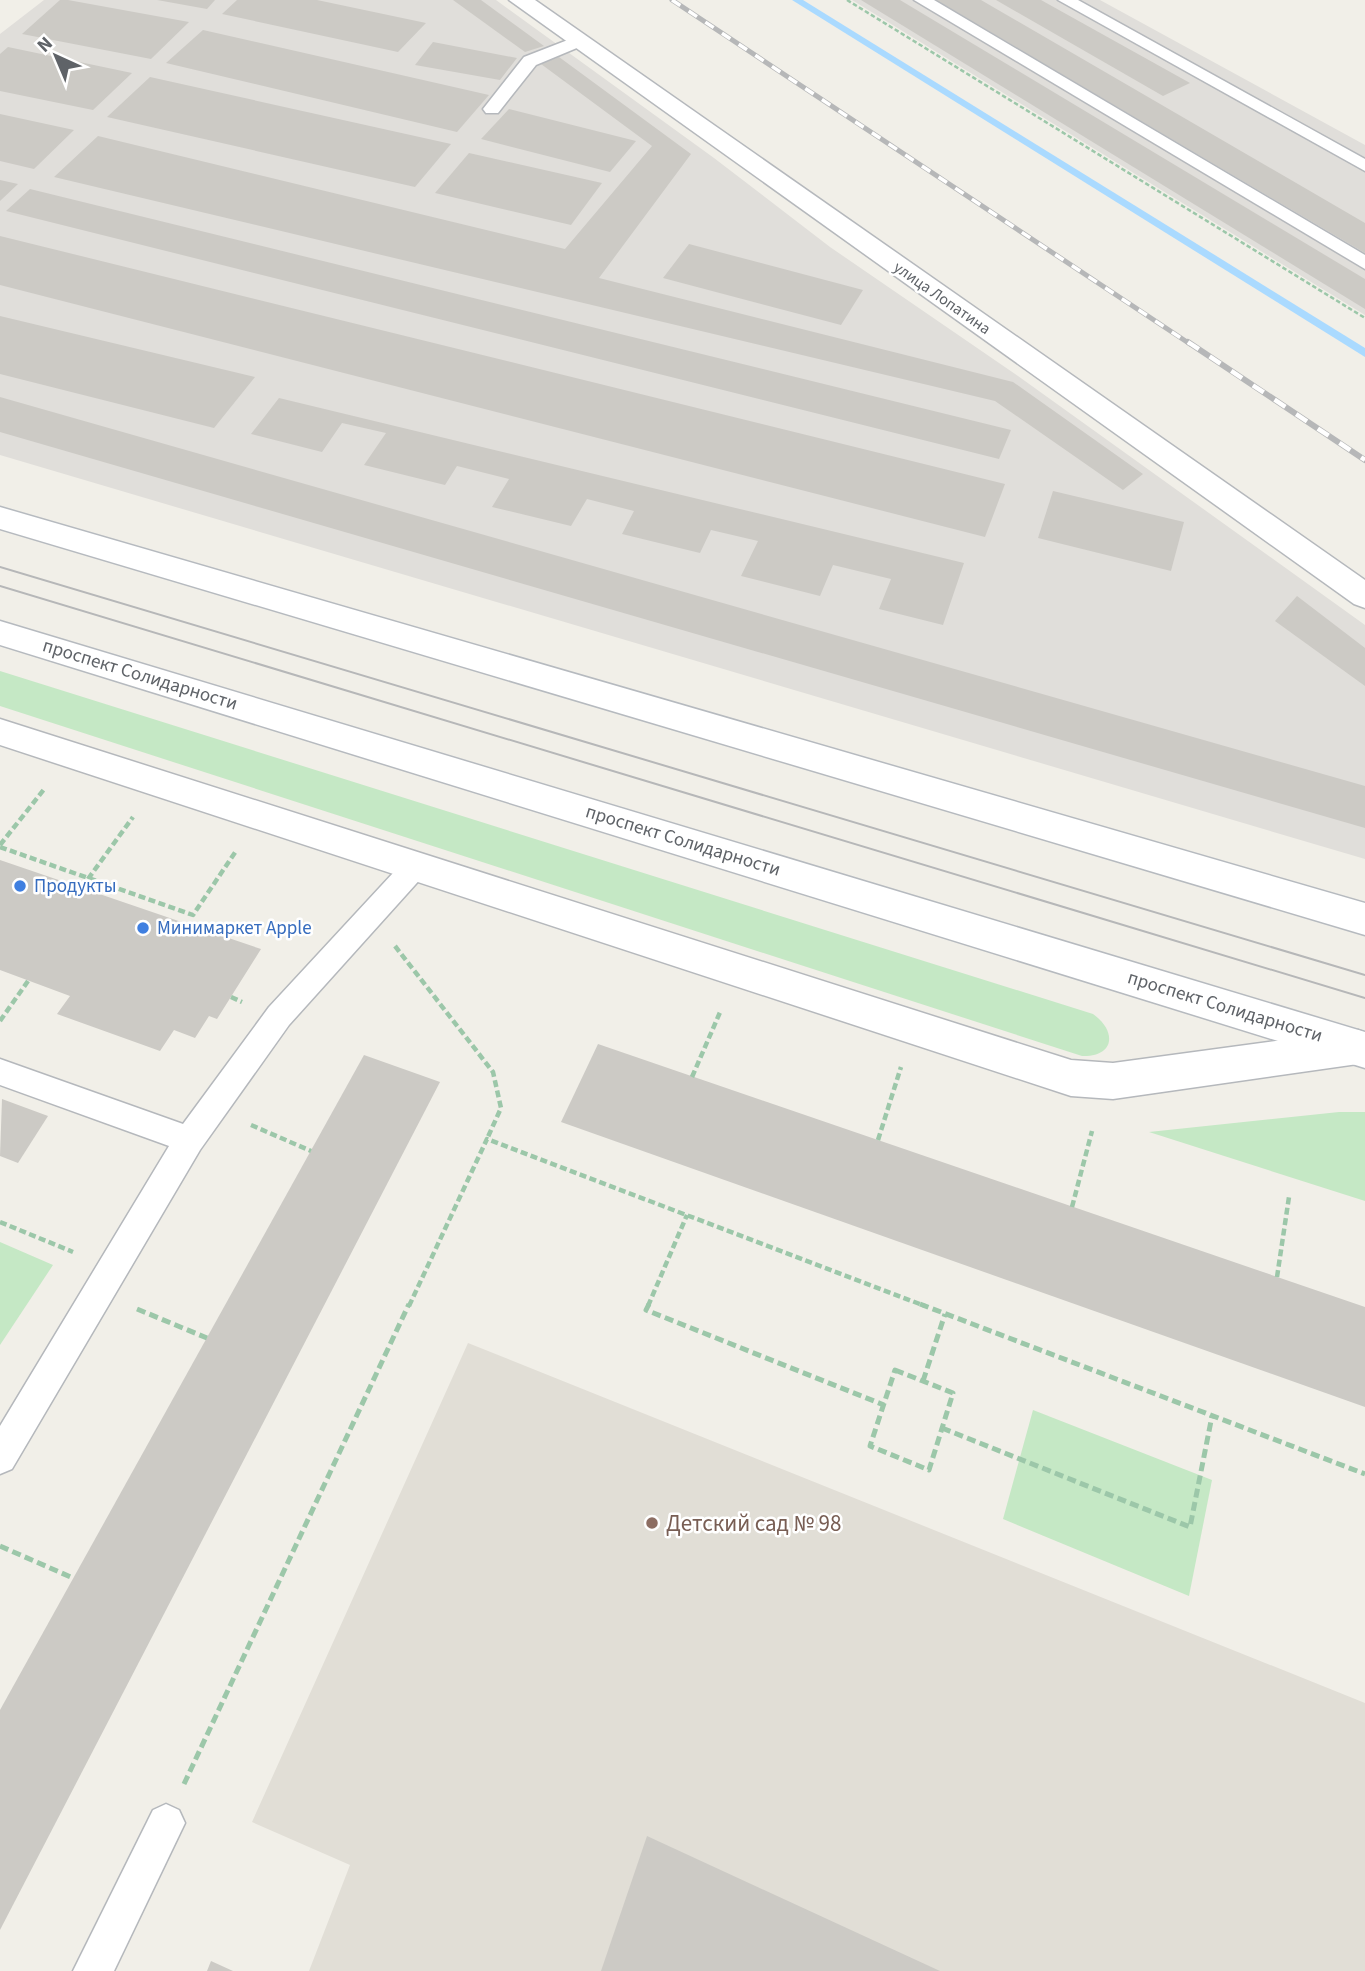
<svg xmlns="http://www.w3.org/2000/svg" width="1365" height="1971" viewBox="0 0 1365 1971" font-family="'Source Sans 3',sans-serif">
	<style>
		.industrial { fill: #e0deda }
		.education { fill: #e1ded6 }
		.green { fill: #c5e8c5 }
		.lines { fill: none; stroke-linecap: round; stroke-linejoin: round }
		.stream { fill: #aadaff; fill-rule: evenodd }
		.building { fill: #cccac5 }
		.service-casing { stroke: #b5b8bc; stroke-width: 3 }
		.minor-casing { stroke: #b5b8bc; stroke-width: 3 }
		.secondary-casing { stroke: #b6babf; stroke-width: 3 }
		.path-far2 { stroke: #9cc7a9; stroke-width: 2.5; stroke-dasharray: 4.5 2.5; stroke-linecap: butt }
		.path-far1 { stroke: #9cc7a9; stroke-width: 4.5; stroke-dasharray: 7 3.5; stroke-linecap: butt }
		.path { stroke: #9cc7a9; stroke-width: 5; stroke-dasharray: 9 4.5; stroke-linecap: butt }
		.service { fill: #fff; fill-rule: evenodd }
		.minor { fill: #fff; fill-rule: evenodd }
		.secondary { fill: #fff; fill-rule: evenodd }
		.tram { stroke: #b6b7b8; stroke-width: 2 }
		.rail-far1-casing { stroke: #b6b7b8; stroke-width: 5 }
		.rail-casing { stroke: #b6b7b8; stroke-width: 6 }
		.rail-far1 { stroke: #fff; stroke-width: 3.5; stroke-dasharray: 10; stroke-linecap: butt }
		.rail { stroke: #fff; stroke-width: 4.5; stroke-dasharray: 13; stroke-linecap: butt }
		.shop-dot { fill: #3f7fe0; stroke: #fff; stroke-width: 2.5 }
		.education-dot { fill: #8d6e63; stroke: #fff; stroke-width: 2.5 }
		.labels { text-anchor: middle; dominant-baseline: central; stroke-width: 5; stroke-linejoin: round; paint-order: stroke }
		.far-street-label { font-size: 16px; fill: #5f6368; stroke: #fff }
		.street-label { font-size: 19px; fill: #5f6368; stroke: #fff }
		.shop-label { font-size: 19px; fill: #366cbe; stroke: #fff; text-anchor: start }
		.near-education-label { font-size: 23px; fill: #785e54; stroke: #fff; text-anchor: start }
	</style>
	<rect width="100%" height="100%" fill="#f1efe8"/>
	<g class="industrial">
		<polygon points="44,0 496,0 714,158 830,247 1018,376 1365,625 1365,859 0,455 0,34"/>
		<polygon points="852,0 1100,0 1365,145 1365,315"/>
	</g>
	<polygon class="education" points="468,1343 1365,1703 1365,1971 309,1971 350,1865 252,1822"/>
	<g class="green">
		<path d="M 0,671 L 1093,1014 C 1117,1031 1115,1057 1082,1056 L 0,706 Z"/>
		<polygon points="1339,1112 1365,1112 1365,1201 1149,1132"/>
		<polygon points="0,1242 53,1265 0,1345"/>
		<polygon points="1033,1410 1212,1480 1189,1596 1003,1519"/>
	</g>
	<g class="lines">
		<polygon class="stream" points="792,0 803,0 1365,348 1365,357"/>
	</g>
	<g class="building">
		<polygon points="60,0 68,0 189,22 151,59 22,34"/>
		<polygon points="157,0 215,0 207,9"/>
		<polygon points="237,0 317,0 426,23 398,52 222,14"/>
		<polygon points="453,0 481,0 544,46 525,52"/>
		<polygon points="861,0 900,0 1365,279 1365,309"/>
		<polygon points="936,0 981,0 1365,223 1365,253"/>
		<polygon points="996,0 1041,0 1190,83 1163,96"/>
		<polygon points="203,30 489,95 457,132 166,63"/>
		<polygon points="433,42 517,58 500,80 415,65"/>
		<polygon points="8,47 132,73 93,110 0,91 0,54"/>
		<polygon points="559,57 691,154 599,278 1013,382 1143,474 1123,490 995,401 54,177 98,136 565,249 652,146 541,64"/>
		<polygon points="150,77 451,144 415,187 107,117"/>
		<polygon points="509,109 636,141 610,172 481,139"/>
		<polygon points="0,114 74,130 34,169 0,161"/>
		<polygon points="469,153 602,183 571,225 435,193"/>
		<polygon points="0,180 18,184 0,201"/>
		<polygon points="30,189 1011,430 999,459 6,211"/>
		<polygon points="0,236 1005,484 985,537 0,285"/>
		<polygon points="689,244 863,290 841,325 663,278"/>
		<polygon points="0,316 255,377 214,428 0,374"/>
		<polygon points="0,397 1365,786 1365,828 0,432"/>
		<polygon points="279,398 964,563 943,625 879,609 891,579 833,565 820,596 741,576 758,541 711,530 700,553 622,534 634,511 587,499 571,526 492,507 509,479 457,466 445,485 364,465 386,433 342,423 322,452 251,434"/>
		<polygon points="1053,491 1184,522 1171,571 1038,538"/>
		<polygon points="1297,596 1365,648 1365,686 1275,621"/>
		<polygon points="0,860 199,928 261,949 217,1019 209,1016 195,1038 174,1030 160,1051 57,1014 70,996 0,970"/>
		<polygon points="598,1044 1365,1307 1365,1407 561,1122"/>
		<polygon points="364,1055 440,1082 0,1930 0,1710"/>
		<polygon points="2,1099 48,1116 18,1163 0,1156"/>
		<polygon points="647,1836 940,1971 601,1971"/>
		<polygon points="211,1961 233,1971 207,1971"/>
	</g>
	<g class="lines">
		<defs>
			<g id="service">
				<polygon points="914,0 934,0 1365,255 1365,269"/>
				<polygon points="1058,0 1078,0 1365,159 1365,171"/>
				<polygon points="578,36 586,41 584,45 536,65 498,113 486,113 483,109 524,57"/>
				<polygon points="415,856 424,859 428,867 424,875 289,1025 200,1150 12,1469 0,1474 0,1426 169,1146 0,1085 0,1059 183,1124 269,1007 406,859"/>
				<polygon points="166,1804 179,1810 185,1823 114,1971 73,1971 153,1810"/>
			</g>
			<g id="minor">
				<polygon points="509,0 535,0 1365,580 1365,608 1354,604"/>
				<polygon points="0,719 1071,1060 1113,1063 1358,1030 1365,1033 1365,1063 1113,1099 1071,1096 0,745"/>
			</g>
			<g id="secondary">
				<polygon points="0,507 1365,903 1365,935 0,529"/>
				<polygon points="0,621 1365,1032 1365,1068 0,645"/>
			</g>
		</defs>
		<use href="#service" class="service-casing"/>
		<use href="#minor" class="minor-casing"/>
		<use href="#secondary" class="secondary-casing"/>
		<polyline class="path-far2" points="847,0 1365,318"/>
		<g class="path-far1">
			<polyline points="0,845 45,788"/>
			<polyline points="0,847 193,915 236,851"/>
			<polyline points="88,879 133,817"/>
			<polyline points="395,946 493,1072 501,1108 487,1139"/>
			<polyline points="231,997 242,1002"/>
			<polyline points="0,1021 28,981"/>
			<polyline points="692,1077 721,1010"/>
			<polyline points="251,1125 311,1151"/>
			<polyline points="878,1140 901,1067"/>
			<polyline points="1072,1207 1092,1131"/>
			<polyline points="0,1222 73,1252"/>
			<polyline points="1277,1277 1289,1197"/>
			<polyline points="409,1306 487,1139 925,1306"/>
			<polyline points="648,1306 687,1215"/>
		</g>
		<g class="path">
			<polyline points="649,1304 646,1310 884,1405"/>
			<polyline points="920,1304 1365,1474"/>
			<polyline points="137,1309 207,1338"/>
			<polygon points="895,1370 953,1393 929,1470 870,1446"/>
			<polyline points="923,1381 945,1314"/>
			<polyline points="942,1428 1190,1527 1212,1416"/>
			<polyline points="0,1546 73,1578"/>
			<polyline points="184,1784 409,1304"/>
		</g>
		<use href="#service" class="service"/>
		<use href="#minor" class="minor"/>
		<use href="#secondary" class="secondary"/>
		<g class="tram">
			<polyline points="0,567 1365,975"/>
			<polyline points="0,586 1365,998"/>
		</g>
		<defs>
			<polyline id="rail-far1" points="672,0 1190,344"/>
			<polyline id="rail" points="1188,342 1365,460"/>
		</defs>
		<use href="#rail-far1" class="rail-far1-casing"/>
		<use href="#rail" class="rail-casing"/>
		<use href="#rail-far1" class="rail-far1"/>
		<use href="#rail" class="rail"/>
	</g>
	<g class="shop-dot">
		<circle cx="20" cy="886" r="7"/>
		<circle cx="143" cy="928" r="7"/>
	</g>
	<circle class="education-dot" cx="652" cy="1523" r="7"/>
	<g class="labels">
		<g class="far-street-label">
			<text transform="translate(942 298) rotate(35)">улица Лопатина</text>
		</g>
		<g class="street-label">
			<text transform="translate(140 675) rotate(17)">проспект Солидарности</text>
			<text transform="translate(683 841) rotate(17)">проспект Солидарности</text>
			<text transform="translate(1225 1007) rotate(17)">проспект Солидарности</text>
		</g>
		<g class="shop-label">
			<text x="34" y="886">Продукты</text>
			<text x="157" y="928">Минимаркет Apple</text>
		</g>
		<g class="near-education-label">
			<text x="666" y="1523">Детский сад № 98</text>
		</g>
	</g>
	<g transform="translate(56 56) rotate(316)" stroke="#ffffff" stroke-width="5" paint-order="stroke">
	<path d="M0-5L12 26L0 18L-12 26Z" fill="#5f6368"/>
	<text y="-10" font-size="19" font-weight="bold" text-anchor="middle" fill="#5f6368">N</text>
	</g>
</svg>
